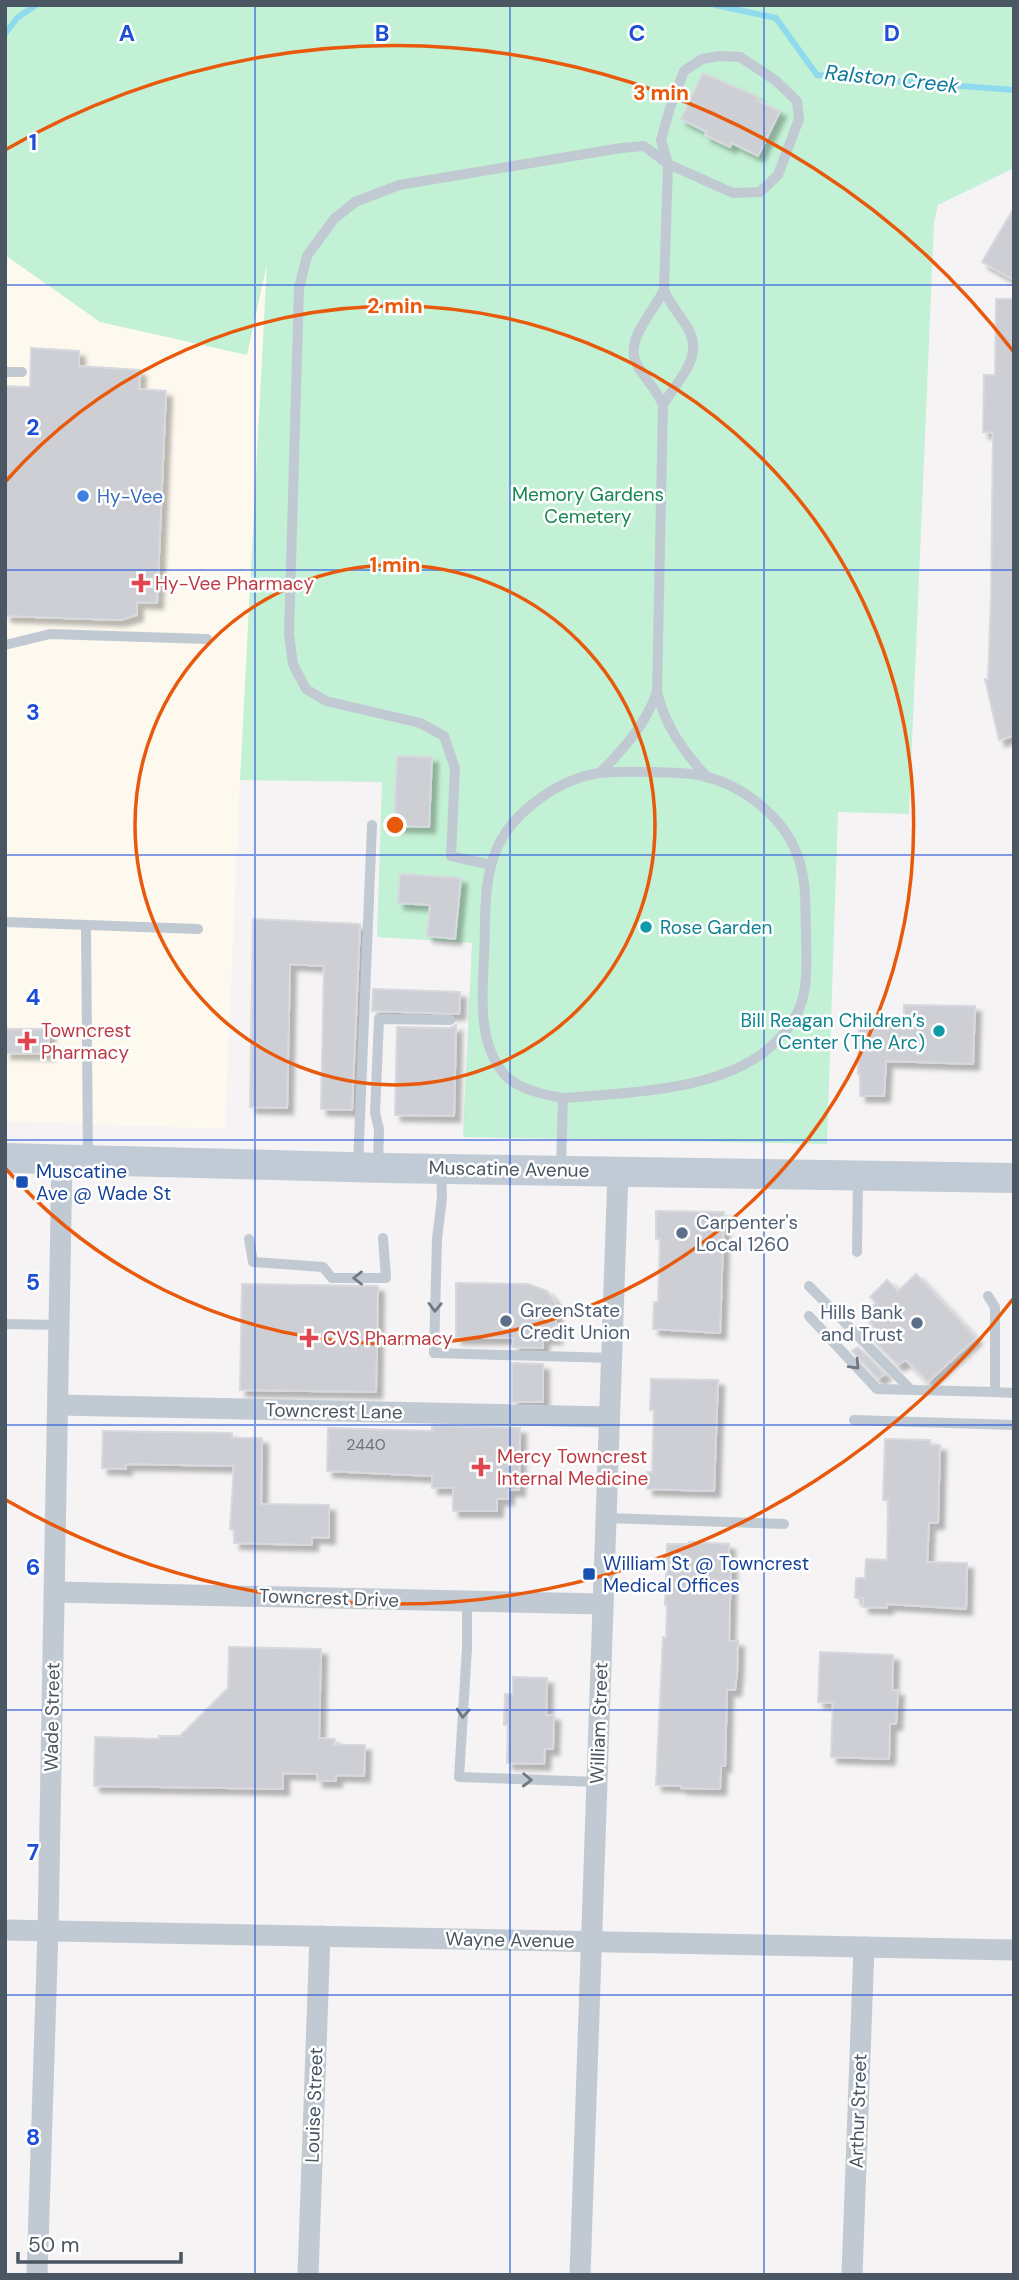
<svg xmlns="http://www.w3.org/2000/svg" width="1019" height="2280" viewBox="0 0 1019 2280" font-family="'DM Sans',sans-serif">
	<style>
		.commercial { fill: #fdf9ef }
		.green { fill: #c3f1d5 }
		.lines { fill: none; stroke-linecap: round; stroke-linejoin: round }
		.stream { stroke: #90daee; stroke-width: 6 }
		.building { fill: #cdcfd5; stroke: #d7d9de; stroke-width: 2; filter: url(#shadow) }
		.lane { stroke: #c1cad2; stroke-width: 10 }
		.street { stroke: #c1cad2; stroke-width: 21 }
		.secondary { stroke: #c1cbd6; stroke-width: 30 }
		.oneway { stroke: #6e7983 }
		.grid { fill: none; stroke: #1d4ed8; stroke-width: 2; stroke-opacity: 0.55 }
		.ring { fill: none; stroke: #e8590c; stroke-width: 3.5 }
		.shop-dot { fill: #3f7fe0; stroke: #fff; stroke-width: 2.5 }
		.health-dot { fill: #e0444e; stroke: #fff; stroke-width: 2.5 }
		.culture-dot { fill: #0f9aa8; stroke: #fff; stroke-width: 2.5 }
		.transit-dot { fill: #1a4fb4; stroke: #fff; stroke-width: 2.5 }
		.service-dot { fill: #5c6f8a; stroke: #fff; stroke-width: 2.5 }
		.labels { text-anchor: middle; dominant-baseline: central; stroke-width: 5; stroke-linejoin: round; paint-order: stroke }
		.number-label { font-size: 16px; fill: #6b747e }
		.park-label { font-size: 19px; fill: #17864f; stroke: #fff }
		.shop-label { font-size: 19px; fill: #366cbe; stroke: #fff; text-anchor: start }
		.health-label { font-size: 19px; fill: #be3a42; stroke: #fff; text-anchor: start }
		.culture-label { font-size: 19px; fill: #0d838f; stroke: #fff; text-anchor: start }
		.street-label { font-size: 19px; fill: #4a5661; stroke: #fff }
		.transit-label { font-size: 19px; fill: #164399; stroke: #fff; text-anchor: start }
		.service-label { font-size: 19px; fill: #4e5e75; stroke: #fff; text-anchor: start }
		.water-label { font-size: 21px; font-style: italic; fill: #0c7c9b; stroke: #fff }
		.grid-label { font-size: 23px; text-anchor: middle; font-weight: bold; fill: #1d4ed8; stroke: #fff; stroke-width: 5; stroke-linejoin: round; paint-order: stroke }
		.centre { fill: #e8590c; stroke: #fff; stroke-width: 3.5 }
		.ring-label { font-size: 21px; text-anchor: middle; font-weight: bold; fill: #e8590c; stroke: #fff; stroke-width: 5; stroke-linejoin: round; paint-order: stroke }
	</style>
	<defs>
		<filter id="shadow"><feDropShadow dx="6" dy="6" stdDeviation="2" flood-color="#0004"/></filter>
	</defs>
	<rect width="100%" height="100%" fill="#f5f3f3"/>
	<polygon class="commercial" points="5,5 280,5 240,780 225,1129 5,1121"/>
	<polygon class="green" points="5,5 1014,5 1014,168 938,205 934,223 909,814 838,812 827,1144 463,1137 472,943 377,937 382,782 240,780 267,264 247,355 100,322 5,255"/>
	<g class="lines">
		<g class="stream">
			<polyline points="715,5 776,18 817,75 1014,90"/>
			<polyline points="5,34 17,18 36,5"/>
		</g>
	</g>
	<g class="building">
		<polygon points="703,73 758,97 757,100 780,111 758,156 732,143 730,147 705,135 707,132 681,119"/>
		<polygon points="1014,208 1014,280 982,262"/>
		<polygon points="996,299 1014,299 1014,736 999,740 985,679 988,679 991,595 993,433 983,432 984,375 995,375"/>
		<polygon points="31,348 79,351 79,366 140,370 139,389 166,391 157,603 137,602 137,615 120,620 5,616 5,386 30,387"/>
		<polygon points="397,756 432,757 429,827 394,826"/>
		<polygon points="400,874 461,878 455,939 427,936 430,905 398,903"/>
		<polygon points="253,919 360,924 352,1110 321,1109 324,966 290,964 287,1108 250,1107"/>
		<polygon points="373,989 460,992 459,1014 372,1011"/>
		<polygon points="904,1005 975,1006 973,1064 886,1061 884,1096 860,1096 860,1074 858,1074 859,1024 904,1024"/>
		<polygon points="456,1025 454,1116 395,1115 397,1027 450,1028"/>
		<polygon points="5,1029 49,1029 49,1054 5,1053"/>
		<polygon points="656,1211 724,1212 720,1333 653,1329 654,1302 658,1302 660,1239 656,1239"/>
		<polygon points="916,1274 976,1338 928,1382 906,1360 898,1365 871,1338 879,1332 863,1315 876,1303 870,1297 887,1280 898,1291"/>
		<polygon points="456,1283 528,1284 547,1291 556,1303 556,1338 543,1338 543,1348 513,1347 513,1338 456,1338"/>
		<polygon points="242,1284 378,1286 376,1392 240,1390"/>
		<polygon points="858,1347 885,1374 878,1379 852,1351"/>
		<polygon points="512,1363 543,1364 543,1402 512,1402"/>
		<polygon points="651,1379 718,1380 714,1491 647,1489 647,1472 652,1472 654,1410 650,1410"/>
		<polygon points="432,1426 520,1428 519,1490 508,1490 508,1499 497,1499 497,1511 453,1511 453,1488 432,1488 432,1476 327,1471 328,1428 432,1431"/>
		<polygon points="103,1431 232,1433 232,1438 262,1438 261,1504 329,1505 329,1538 312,1537 312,1545 234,1543 234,1530 230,1529 234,1466 126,1464 126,1469 102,1468"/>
		<polygon points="885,1439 930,1440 930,1445 940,1445 938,1523 929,1523 927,1562 967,1563 966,1609 887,1604 887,1608 863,1607 863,1598 855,1598 856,1578 865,1578 866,1559 887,1560 888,1500 883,1500"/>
		<polygon points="689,1542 729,1544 728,1565 731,1565 729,1638 730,1641 738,1641 737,1673 735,1690 727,1690 725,1766 721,1766 720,1789 681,1788 681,1786 656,1785 663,1637 666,1638 667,1605 665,1605 667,1544 689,1544"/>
		<polygon points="229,1647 321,1649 319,1738 335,1739 334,1745 365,1745 364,1776 336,1775 336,1781 317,1781 317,1774 283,1773 283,1789 94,1786 95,1737 159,1739 159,1736 180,1736 228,1688"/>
		<polygon points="820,1652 893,1655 892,1690 898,1690 896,1724 890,1724 889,1759 831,1757 833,1703 818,1702"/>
		<polygon points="513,1677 547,1678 546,1715 554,1715 553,1749 545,1749 544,1764 507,1763 508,1725 504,1725 505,1694 513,1694"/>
	</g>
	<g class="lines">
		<g class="lane">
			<polyline points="5,372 22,372"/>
			<path d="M 663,405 C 677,380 706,357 687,327 C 679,314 670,304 664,290"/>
			<polyline points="5,645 50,634 207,639"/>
			<path d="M 657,692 C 665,725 683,751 706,776"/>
			<path d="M 491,865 L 451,856 L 455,768 L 444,736 L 420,723 L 326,701 L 306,689 L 293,664 L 289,634 L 299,288 L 307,256 L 334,219 L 355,202 L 399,185 L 621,148 L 644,146 L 668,164 L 733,193 L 760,192 L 778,175 L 799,119 L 797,101 L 775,80 L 740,57 L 719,56 L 702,59 L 684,71 L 670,108 L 661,140 L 668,164 L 664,290 C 654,311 625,339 636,363 C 643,377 656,388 663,405 L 657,692 C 644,727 626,746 600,773"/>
			<polyline points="5,922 198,929"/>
			<polyline points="86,925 88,1157"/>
			<polyline points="378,1165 379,1129 375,1113 379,1019 450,1020"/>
			<polyline points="358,1166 372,825"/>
			<path d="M 561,1167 L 563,1098 C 544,1095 517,1089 504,1074 C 478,1043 482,997 484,959 C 486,923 482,879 498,846 C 515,810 561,778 600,773 C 618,771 637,772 655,772 C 671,773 687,772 703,776 C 743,785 785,818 798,857 C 807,881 805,908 806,933 C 807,984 810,1014 767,1050 C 716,1091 626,1093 563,1098"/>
			<polyline points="441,1170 442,1198 437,1239 434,1353 612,1358"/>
			<polyline points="249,1239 253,1262 323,1267 332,1278 386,1278 383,1238"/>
			<polyline points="857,1252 858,1179"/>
			<polyline points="809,1286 911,1390"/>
			<polyline points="988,1296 995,1307 995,1392 1014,1393"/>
			<polyline points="809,1316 877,1389 995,1392"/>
			<polyline points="5,1324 60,1325"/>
			<polyline points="854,1420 1014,1425"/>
			<polyline points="606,1518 784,1524"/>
			<polyline points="467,1601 467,1648 459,1777 597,1782"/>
		</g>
		<g class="street">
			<polyline points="58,1405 609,1417"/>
			<polyline points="55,1592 603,1604"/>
			<polyline points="5,1930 1014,1950"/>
			<polyline points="37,2275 48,1931 62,1159"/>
			<polyline points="308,2275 320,1936"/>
			<polyline points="580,2275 618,1172"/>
			<polyline points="852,2275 864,1947"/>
		</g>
		<polyline class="secondary" points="5,1158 385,1168 1014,1178"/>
	</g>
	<defs><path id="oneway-chevron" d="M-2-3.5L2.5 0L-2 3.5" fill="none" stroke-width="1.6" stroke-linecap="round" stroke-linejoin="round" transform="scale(1.75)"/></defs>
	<g class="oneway">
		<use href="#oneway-chevron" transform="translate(358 1278) rotate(180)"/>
		<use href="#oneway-chevron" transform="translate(435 1307) rotate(91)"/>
		<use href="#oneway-chevron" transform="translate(855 1365) rotate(47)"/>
		<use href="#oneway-chevron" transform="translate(463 1713) rotate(94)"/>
		<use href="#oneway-chevron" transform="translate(527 1780) rotate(2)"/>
	</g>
	<path class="grid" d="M 255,5 L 255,2275M 510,5 L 510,2275M 764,5 L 764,2275M 5,285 L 1014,285M 5,570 L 1014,570M 5,855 L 1014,855M 5,1140 L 1014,1140M 5,1425 L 1014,1425M 5,1710 L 1014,1710M 5,1995 L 1014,1995"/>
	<g class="ring">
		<circle cx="395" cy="825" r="260"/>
		<path d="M6 481A519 519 0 1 1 6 1169"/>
		<path d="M1013 1299A779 779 0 0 1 6 1500M5 150A779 779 0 0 1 1013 351"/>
	</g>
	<circle class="shop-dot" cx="83" cy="496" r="7"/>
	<g class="health-dot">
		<path d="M137.5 572.5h7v7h7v7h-7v7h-7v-7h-7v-7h7z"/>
		<path d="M23.5 1030.5h7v7h7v7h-7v7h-7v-7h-7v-7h7z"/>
		<path d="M305.5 1327.5h7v7h7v7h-7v7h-7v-7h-7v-7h7z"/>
		<path d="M477.5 1456.5h7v7h7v7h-7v7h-7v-7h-7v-7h7z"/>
	</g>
	<g class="culture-dot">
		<circle cx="646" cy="927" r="7"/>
		<circle cx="939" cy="1031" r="7"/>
	</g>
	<g class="transit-dot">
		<rect x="15" y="1175" width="14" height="14" rx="3.5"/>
		<rect x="582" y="1567" width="14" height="14" rx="3.5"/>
	</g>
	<g class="service-dot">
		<circle cx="682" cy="1233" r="7"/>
		<circle cx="506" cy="1321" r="7"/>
		<circle cx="917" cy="1323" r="7"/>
	</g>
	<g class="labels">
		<g class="number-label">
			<text x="366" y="1444">2440</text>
		</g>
		<g class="park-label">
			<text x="588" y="494">Memory Gardens<tspan x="588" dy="22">Cemetery</tspan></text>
		</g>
		<g class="shop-label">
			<text x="97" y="496">Hy-Vee</text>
		</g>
		<g class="health-label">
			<text x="155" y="583">Hy-Vee Pharmacy</text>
			<text x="41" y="1030">Towncrest<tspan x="41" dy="22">Pharmacy</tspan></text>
			<text x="323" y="1338">CVS Pharmacy</text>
			<text x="497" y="1456">Mercy Towncrest<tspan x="497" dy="22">Internal Medicine</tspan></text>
		</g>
		<g class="culture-label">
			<text x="660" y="927">Rose Garden</text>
			<text x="925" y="1020" text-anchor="end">Bill Reagan Children’s<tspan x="925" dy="22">Center (The Arc)</tspan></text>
		</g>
		<g class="street-label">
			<text transform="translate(509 1169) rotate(1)">Muscatine Avenue</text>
			<text transform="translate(334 1411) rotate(1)">Towncrest Lane</text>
			<text transform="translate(329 1598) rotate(2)">Towncrest Drive</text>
			<text transform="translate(52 1717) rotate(-89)">Wade Street</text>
			<text transform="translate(599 1723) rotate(-88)">William Street</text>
			<text transform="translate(510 1940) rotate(1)">Wayne Avenue</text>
			<text transform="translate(314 2105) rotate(-88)">Louise Street</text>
			<text transform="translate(858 2111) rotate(-88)">Arthur Street</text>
		</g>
		<g class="transit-label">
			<text x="36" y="1171">Muscatine<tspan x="36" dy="22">Ave @ Wade St</tspan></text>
			<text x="603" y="1563">William St @ Towncrest<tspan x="603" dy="22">Medical Offices</tspan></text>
		</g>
		<g class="service-label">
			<text x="696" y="1222">Carpenter's<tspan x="696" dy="22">Local 1260</tspan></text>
			<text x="520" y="1310">GreenState<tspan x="520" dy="22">Credit Union</tspan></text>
			<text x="903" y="1312" text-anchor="end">Hills Bank<tspan x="903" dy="22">and Trust</tspan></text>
		</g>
		<g class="water-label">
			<text transform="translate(892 79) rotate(6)">Ralston Creek</text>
		</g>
	</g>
	<g class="grid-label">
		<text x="127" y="41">A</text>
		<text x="382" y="41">B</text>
		<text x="637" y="41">C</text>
		<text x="892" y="41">D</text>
		<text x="33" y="150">1</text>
		<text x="33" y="435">2</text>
		<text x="33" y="720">3</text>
		<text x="33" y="1005">4</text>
		<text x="33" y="1290">5</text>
		<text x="33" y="1575">6</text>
		<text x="33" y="1860">7</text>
		<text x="33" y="2145">8</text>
	</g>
	<circle cx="395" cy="825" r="10" class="centre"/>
	<g class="ring-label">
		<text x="661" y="100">3 min</text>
		<text x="395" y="313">2 min</text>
		<text x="395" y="572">1 min</text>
	</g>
	<rect width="1019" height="2280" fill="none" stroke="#4a5661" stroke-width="14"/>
	<path d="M18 2252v10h163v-10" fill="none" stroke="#4a5661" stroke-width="3.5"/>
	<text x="28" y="2252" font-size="21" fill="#4a5661" stroke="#ffffff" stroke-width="5" paint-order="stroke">50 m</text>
</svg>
